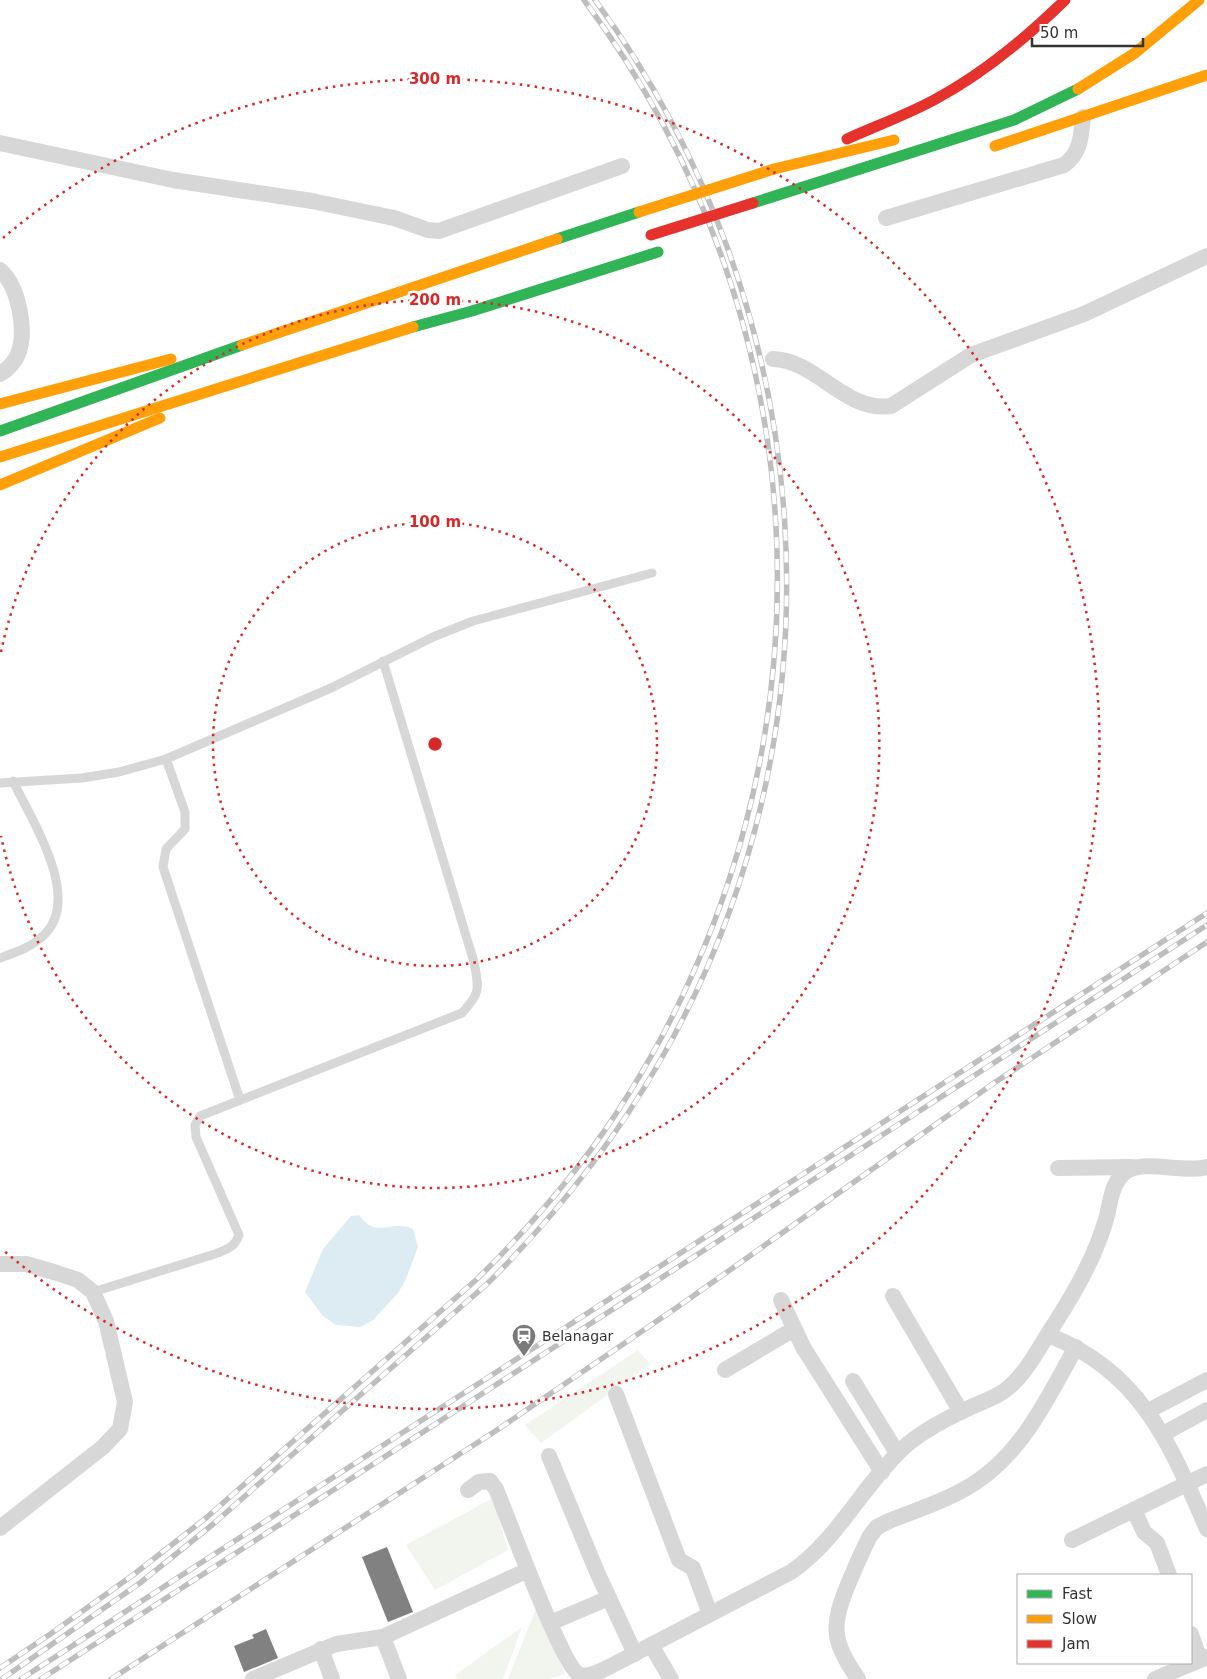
<svg xmlns="http://www.w3.org/2000/svg" width="1207" height="1679" viewBox="0 0 1207 1679" font-family="'DejaVu Sans',sans-serif">
	<style>
		.green { fill: #f1f5ed }
		.water { fill: #ddebf3 }
		.building { fill: #818181 }
		.lines { fill: none; stroke-linecap: round; stroke-linejoin: round }
		.lane { stroke: #d7d7d7; stroke-width: 9 }
		.street { stroke: #d7d7d7; stroke-width: 16 }
		.fast { stroke: #30b455; stroke-width: 11 }
		.slow { stroke: #ff9f0a; stroke-width: 11 }
		.jam { stroke: #e5322d; stroke-width: 11 }
		.rail-casing { stroke: #bebebe; stroke-width: 5.5 }
		.rail { stroke: #fff; stroke-width: 4; stroke-dasharray: 11; stroke-linecap: butt }
		.slow-bridge { stroke: #ff9f0a; stroke-width: 11 }
		.jam-bridge { stroke: #e5322d; stroke-width: 11 }
		.ring { fill: none; stroke: #d62828; stroke-width: 2.5; stroke-dasharray: 2.5 5 }
		.labels { text-anchor: middle; dominant-baseline: central; stroke-width: 5; stroke-linejoin: round; paint-order: stroke }
		.poi-label { font-size: 14px; fill: #333; stroke: #fff; text-anchor: start }
		.centre { fill: #d62828; stroke: #fff; stroke-width: 2.5 }
		.ring-label { font-size: 15px; text-anchor: middle; font-weight: bold; fill: #d62828; stroke: #fff; stroke-width: 5; stroke-linejoin: round; paint-order: stroke }
	</style>
	<rect width="100%" height="100%" fill="#fff"/>
	<g class="green">
		<polygon points="638,1350 650,1364 541,1443 525,1425"/>
		<polygon points="493,1498 508,1550 435,1590 406,1545"/>
		<polygon points="536,1608 565,1674 549,1679 508,1679"/>
		<polygon points="522,1627 503,1679 457,1679 455,1675"/>
	</g>
	<path class="water" d="M 359,1215 C 377,1240 390,1219 413,1229 L 418,1247 L 406,1279 L 398,1293 L 373,1320 L 361,1327 L 336,1325 L 323,1316 L 305,1292 L 323,1249 L 351,1216 Z"/>
	<g class="building">
		<polygon points="387,1547 413,1612 388,1622 362,1557"/>
		<polygon points="266,1629 278,1658 244,1672 234,1646 254,1638 252,1635"/>
	</g>
	<g class="lines">
		<g class="lane">
			<polyline points="166,759 185,812 185,829 166,849 163,867 240,1100"/>
			<polyline points="0,783 82,778 119,772 166,759 331,688 433,637 473,621 652,573"/>
			<path d="M 0,958 C 17,952 34,946 46,933 C 81,895 31,819 13,781"/>
			<path d="M 93,1292 L 215,1254 C 226,1250 235,1247 239,1235 L 196,1137 L 195,1125 L 200,1116 L 462,1013 C 481,992 479,989 474,962 L 383,661"/>
		</g>
		<g class="street">
			<polyline points="0,143 173,180 312,201 394,218 428,230 439,231 622,166"/>
			<path d="M 886,218 L 1064,165 C 1081,153 1081,136 1083,117"/>
			<path d="M 0,270 C 19,286 27,332 18,354 C 15,362 7,370 0,374"/>
			<path d="M 773,359 C 816,360 846,413 891,406 L 971,355 L 1084,314 L 1207,256"/>
			<polyline points="1058,1168 1132,1167"/>
			<polyline points="0,1264 26,1264 57,1273 78,1280 93,1292 106,1321 125,1402 120,1429 103,1447 0,1528"/>
			<polyline points="893,1296 961,1412"/>
			<polyline points="781,1300 803,1347 882,1472"/>
			<path d="M 1048,1335 C 1141,1371 1170,1444 1207,1529"/>
			<polyline points="725,1370 794,1329"/>
			<polyline points="853,1381 897,1453"/>
			<polyline points="616,1394 679,1560 693,1568 710,1614"/>
			<polyline points="1148,1411 1207,1380"/>
			<polyline points="1163,1434 1207,1410"/>
			<polyline points="549,1456 597,1572 635,1654"/>
			<path d="M 468,1490 L 479,1482 L 490,1481 L 496,1489 C 507,1515 563,1669 580,1675 C 590,1678 600,1671 609,1667 L 791,1572 C 836,1541 859,1492 897,1454 C 915,1435 943,1420 967,1409 C 979,1403 993,1399 1004,1391 C 1023,1378 1036,1353 1048,1334 C 1072,1297 1095,1259 1107,1216 C 1110,1202 1112,1184 1123,1174 C 1141,1157 1181,1174 1207,1167"/>
			<polyline points="1134,1510 1144,1532 1157,1543 1169,1575"/>
			<polyline points="1072,1540 1207,1474"/>
			<polyline points="550,1623 609,1598"/>
			<polyline points="1191,1634 1200,1660"/>
			<polyline points="383,1637 399,1679"/>
			<polyline points="651,1645 671,1679"/>
			<polyline points="321,1649 332,1679"/>
			<polyline points="253,1679 336,1644 383,1637 528,1570"/>
			<path d="M 858,1679 C 831,1639 831,1626 849,1582 C 856,1566 862,1551 870,1536 L 877,1527 L 889,1521 C 913,1511 940,1503 963,1490 C 1020,1459 1046,1401 1076,1347"/>
			<polyline points="1155,1679 1207,1657"/>
		</g>
		<g class="fast">
			<polyline points="753,203 1014,120 1078,89"/>
			<polyline points="557,239 639,212"/>
			<polyline points="413,327 472,311 658,252"/>
			<polyline points="0,431 242,345"/>
		</g>
		<g class="slow">
			<polyline points="1078,89 1135,53 1199,0"/>
			<polyline points="995,146 1207,75"/>
			<polyline points="774,169 894,140"/>
			<polyline points="242,345 557,239"/>
			<polyline points="0,404 171,359"/>
			<polyline points="0,457 413,327"/>
			<polyline points="0,485 160,418"/>
		</g>
		<path class="jam" d="M 847,139 C 876,126 906,115 934,100 C 983,74 1026,38 1065,0"/>
		<defs>
			<g id="rail">
				<path d="M 0,1668 L 49,1635 L 133,1575 L 206,1518 L 476,1280 C 533,1224 586,1163 628,1095 C 842,753 825,323 584,0"/>
				<path d="M 2,1679 L 140,1583 L 212,1525 L 487,1284 C 554,1217 613,1144 660,1061 C 852,727 822,309 595,0"/>
				<polyline points="21,1679 1207,913"/>
				<polyline points="41,1679 1207,925"/>
				<polyline points="111,1679 494,1432 679,1306 994,1083 1207,942"/>
			</g>
		</defs>
		<use href="#rail" class="rail-casing"/>
		<use href="#rail" class="rail"/>
		<polyline class="slow-bridge" points="639,212 774,169"/>
		<polyline class="jam-bridge" points="651,235 753,203"/>
	</g>
	<g class="ring">
		<circle cx="435" cy="744" r="222"/>
		<path d="M1 652A444 444 0 1 1 1 836"/>
		<path d="M3 238A665 665 0 1 1 3 1250"/>
	</g>
	<defs>
		<symbol id="station-pin" viewBox="-11 -11 22 30"><path d="M0 17L-7.5 6A9.5 9.5 0 1 1 7.5 6Z" fill="#7a7a7a" stroke="#fff"/><path d="M-3-6H3Q5-6 5-4V2Q5 4 3 4L4.5 6H3L1.5 4h-3L-3 6H-4.5L-3 4Q-5 4-5 2V-4Q-5-6-3-6ZM-3.5-4v3h7v-3ZM-3.5 1v1.5H-2V1ZM2 1v1.5H3.5V1Z" fill="#fff"/></symbol>
	</defs>
	<g fill-rule="evenodd">
		<use href="#station-pin" x="510" y="1322" width="28" height="38"/>
	</g>
	<g class="labels">
		<g class="poi-label">
			<text x="542" y="1336">Belanagar</text>
		</g>
	</g>
	<circle cx="435" cy="744" r="8" class="centre"/>
	<g class="ring-label">
		<text x="435" y="84">300 m</text>
		<text x="435" y="305">200 m</text>
		<text x="435" y="527">100 m</text>
	</g>
	<rect x="1017" y="1574" width="175" height="90" fill="#ffffff" stroke="#adadad"/>
	<rect x="1027" y="1590" width="25" height="8" fill="#30b455" stroke="#adadad"/>
	<text x="1062" y="1599" font-size="15" fill="#333333">Fast</text>
	<rect x="1027" y="1615" width="25" height="8" fill="#ff9f0a" stroke="#adadad"/>
	<text x="1062" y="1624" font-size="15" fill="#333333">Slow</text>
	<rect x="1027" y="1640" width="25" height="8" fill="#e5322d" stroke="#adadad"/>
	<text x="1062" y="1649" font-size="15" fill="#333333">Jam</text>
	<path d="M1032 38v8h111v-8" fill="none" stroke="#333333" stroke-width="2.5"/>
	<text x="1040" y="38" font-size="15" fill="#333333" stroke="#ffffff" stroke-width="4" paint-order="stroke">50 m</text>
</svg>
